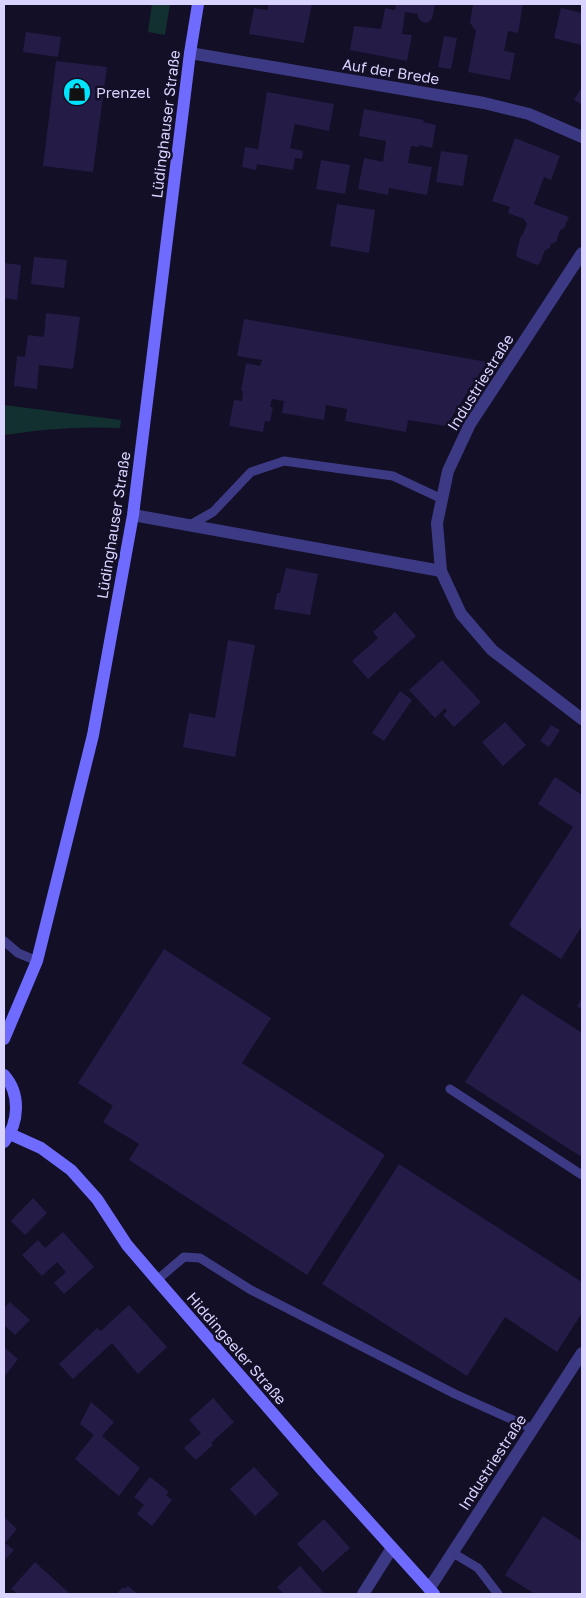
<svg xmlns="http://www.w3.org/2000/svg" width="586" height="1598" viewBox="0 0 586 1598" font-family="'Golos Text',sans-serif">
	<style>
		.green { fill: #12302f }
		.building { fill: #241b47 }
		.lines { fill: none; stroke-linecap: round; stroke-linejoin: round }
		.lane { stroke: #3d3a85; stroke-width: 9 }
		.street { stroke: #3d3a85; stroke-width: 12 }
		.secondary { stroke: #6f6bff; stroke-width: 12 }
		.labels { text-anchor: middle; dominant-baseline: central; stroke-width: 5; stroke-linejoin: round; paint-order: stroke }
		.street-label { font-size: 15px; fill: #d9d4ff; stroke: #130f26 }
		.poi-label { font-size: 15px; fill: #d9d4ff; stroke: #130f26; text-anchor: start }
	</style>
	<rect width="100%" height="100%" fill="#130f26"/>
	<g class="green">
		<polygon points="152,4 170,4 165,35 148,32"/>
		<path d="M 4,405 L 121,420 L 120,428 C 79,426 44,429 4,435 Z"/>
	</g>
	<g class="building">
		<polygon points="269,4 312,4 304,43 249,34 254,8 267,10"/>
		<polygon points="396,4 435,4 432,19 427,23 422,22 418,17 418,14 405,12 402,34 412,35 407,61 350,50 354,26 381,29 385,8 395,10"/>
		<polygon points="473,4 523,4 518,33 508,31 504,51 515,53 510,80 468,72 476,31 470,23"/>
		<polygon points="561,8 582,13 581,45 554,38"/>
		<polygon points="26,32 61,37 58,57 23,52"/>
		<polygon points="444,36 457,38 451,69 438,67"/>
		<polygon points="56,61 107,67 93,172 43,166"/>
		<polygon points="582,87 582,105 574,100"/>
		<polygon points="267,92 334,104 329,131 295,124 290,148 303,151 302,159 295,158 293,170 257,164 256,170 242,167 245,147 258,149"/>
		<polygon points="364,109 424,120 423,122 436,125 432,148 419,145 419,147 411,146 408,163 432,167 427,195 389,188 388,195 358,189 364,158 383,162 386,141 359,136"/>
		<polygon points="515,138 560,156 551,180 544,177 534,204 569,217 564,228 560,230 556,242 551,244 550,248 545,250 540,263 537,265 517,257 516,254 521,235 522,236 527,224 524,219 508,213 510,207 492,201"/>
		<polygon points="441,151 468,155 463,186 436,182"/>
		<polygon points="321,160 350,165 345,194 316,189"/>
		<polygon points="337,204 375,210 369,253 330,246"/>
		<polygon points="34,257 67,260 64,288 31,284"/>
		<polygon points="4,263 21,265 17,300 4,298"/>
		<polygon points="46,313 80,317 73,369 39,365 37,389 14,386 17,356 25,357 28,335 44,337"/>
		<polygon points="244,319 297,328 487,362 446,426 408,420 406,432 345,421 347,409 326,405 324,420 282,413 284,401 272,399 270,407 273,407 270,422 265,421 263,432 229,426 234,400 242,401 243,391 241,391 246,363 260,366 262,360 237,356"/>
		<polygon points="286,568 318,574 310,615 274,609 277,593 280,593"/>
		<polygon points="395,612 416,636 368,679 352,661 378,638 373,632"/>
		<polygon points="228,640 255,645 235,757 183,747 189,713 215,718"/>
		<polygon points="442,660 481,702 454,727 443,715 447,711 445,708 435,718 409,690"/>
		<polygon points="400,691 412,700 384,741 372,733"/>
		<polygon points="505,722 526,745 503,766 482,742"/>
		<polygon points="551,725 560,730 549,747 540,741"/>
		<polygon points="555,777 582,795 582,926 561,959 509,925 573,827 538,804"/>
		<polygon points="164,949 271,1018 242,1063 385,1155 307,1275 129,1160 139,1144 103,1122 113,1106 78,1083"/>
		<polygon points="522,994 582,1033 582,1153 580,1156 465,1082"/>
		<polygon points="582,998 582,1010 577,1006"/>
		<polygon points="399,1164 582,1282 582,1313 557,1352 505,1317 467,1376 322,1284"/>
		<polygon points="33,1198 47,1213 25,1235 11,1221"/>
		<polygon points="63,1232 94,1267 64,1294 54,1283 66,1272 57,1262 42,1276 22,1255 38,1240 45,1248"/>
		<polygon points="10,1302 30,1320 15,1335 4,1325 4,1308"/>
		<polygon points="129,1305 167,1347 138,1374 112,1343 73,1379 59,1364 97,1328 101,1331"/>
		<polygon points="4,1347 18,1359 4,1377"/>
		<polygon points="213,1398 234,1422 211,1443 213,1445 196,1460 184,1448 201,1433 189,1420"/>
		<polygon points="91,1402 114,1422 102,1436 140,1468 119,1496 75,1459 94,1435 80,1424"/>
		<polygon points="254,1467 279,1494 255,1516 230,1489"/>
		<polygon points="150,1477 169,1492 166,1495 172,1500 152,1526 137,1514 144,1505 134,1497"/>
		<polygon points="543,1516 582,1541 582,1594 535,1594 505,1575"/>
		<polygon points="5,1518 17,1529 5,1543 14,1550 4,1561"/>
		<polygon points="324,1519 350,1548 323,1572 297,1544"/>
		<polygon points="35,1562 70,1594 18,1594 11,1589"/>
		<polygon points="300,1566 325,1594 284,1594 277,1587"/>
		<polygon points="128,1586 138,1594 116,1594 122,1588 126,1588"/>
	</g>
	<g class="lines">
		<g class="lane">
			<polyline points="190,525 213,512 251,472 284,461 393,476 442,499"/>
			<polyline points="4,941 18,953 37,961"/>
			<polyline points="450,1089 582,1175"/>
			<polyline points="157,1280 184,1257 200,1258 251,1290 455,1394 533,1429"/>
			<polyline points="453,1553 478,1568 498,1594"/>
		</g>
		<g class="street">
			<polyline points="190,53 484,103 529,114 582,137"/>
			<polyline points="582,253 470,424 448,471 437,523 441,571 461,614 492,650 582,719"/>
			<polyline points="133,515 441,571"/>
			<polyline points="429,1589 582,1353"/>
			<polyline points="363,1594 392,1548"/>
		</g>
		<g class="secondary">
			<polyline points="4,1039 37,961 93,735 133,515 190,53 198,4"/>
			<path d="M 4,1075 C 21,1094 19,1123 4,1142"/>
			<polyline points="10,1134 41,1148 71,1170 97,1199 127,1245 157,1280 322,1470 434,1594"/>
		</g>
	</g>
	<defs>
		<symbol id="shop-disc" viewBox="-11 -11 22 22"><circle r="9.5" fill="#00e5ff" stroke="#130f26"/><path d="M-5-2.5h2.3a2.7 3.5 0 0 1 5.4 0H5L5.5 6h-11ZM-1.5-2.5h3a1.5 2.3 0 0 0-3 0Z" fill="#111"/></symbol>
	</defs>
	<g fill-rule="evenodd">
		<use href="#shop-disc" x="61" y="76" width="32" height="32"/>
	</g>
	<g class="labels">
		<g class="street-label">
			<text transform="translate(391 71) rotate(9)">Auf der Brede</text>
			<text transform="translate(165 124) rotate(-83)">Lüdinghauser Straße</text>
			<text transform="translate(480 382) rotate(-58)">Industriestraße</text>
			<text transform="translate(113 525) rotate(-81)">Lüdinghauser Straße</text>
			<text transform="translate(237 1348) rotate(49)">Hiddingseler Straße</text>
			<text transform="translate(492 1462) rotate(-57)">Industriestraße</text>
		</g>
		<g class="poi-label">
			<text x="96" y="92">Prenzel</text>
		</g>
	</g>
	<rect width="586" height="1598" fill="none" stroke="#d9d4ff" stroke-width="10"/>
</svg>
